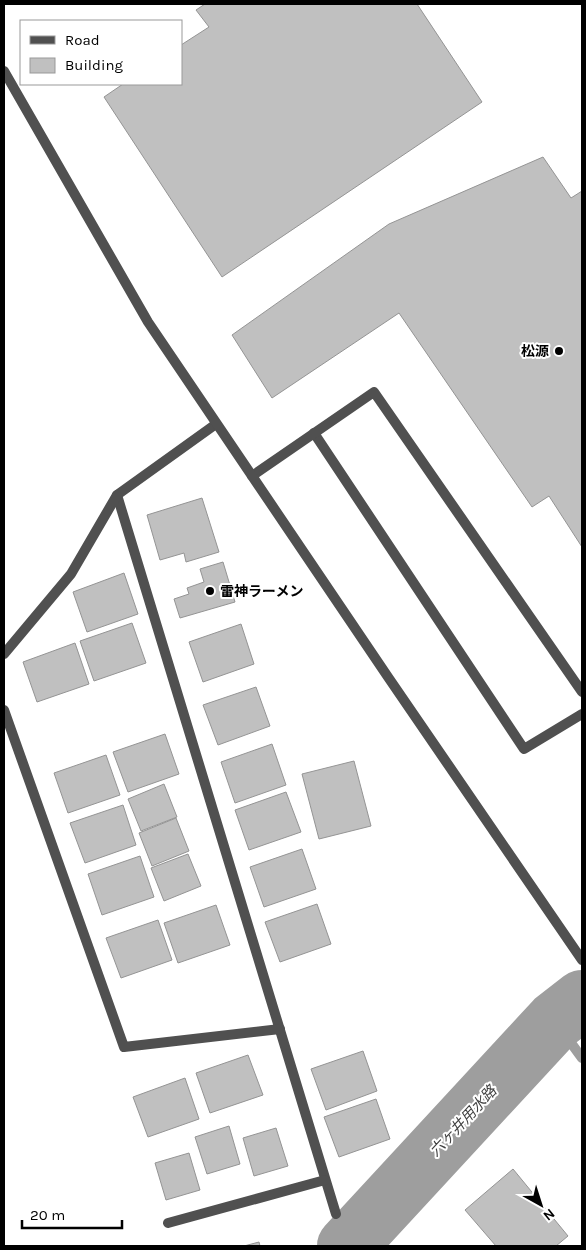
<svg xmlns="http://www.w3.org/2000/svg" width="586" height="1250" viewBox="0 0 586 1250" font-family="Karla,'Noto Sans JP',sans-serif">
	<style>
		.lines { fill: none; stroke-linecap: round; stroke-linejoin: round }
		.stream { stroke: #9e9e9e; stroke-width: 10 }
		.river { stroke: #9e9e9e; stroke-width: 60 }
		.building { fill: #c0c0c0; stroke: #949494 }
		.service { stroke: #505050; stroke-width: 10 }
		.minor { stroke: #505050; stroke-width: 10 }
		.tertiary { stroke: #505050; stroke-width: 10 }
		.poi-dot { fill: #000; stroke: #fff; stroke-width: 2 }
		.labels { text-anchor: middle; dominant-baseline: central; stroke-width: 4; stroke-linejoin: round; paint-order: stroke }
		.poi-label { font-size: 14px; font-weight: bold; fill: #000; stroke: #fff; text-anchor: end }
		.water-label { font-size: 15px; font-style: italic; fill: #3f3f3f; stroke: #fff }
	</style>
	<rect width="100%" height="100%" fill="#fff"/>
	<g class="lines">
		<polyline class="stream" points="555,1021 582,1058"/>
		<polyline class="river" points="347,1246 555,1021 582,1000"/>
	</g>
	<g class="building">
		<polygon points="205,4 417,4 482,102 222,277 104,97 123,84 181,84 181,45 209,27 196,10"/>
		<polygon points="543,157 571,198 582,191 582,547 549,496 532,507 399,313 272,398 232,335 389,224"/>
		<polygon points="202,498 219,552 186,562 184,553 160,560 147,515"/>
		<polygon points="223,562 235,602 180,618 174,599 189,594 187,588 204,582 200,569"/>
		<polygon points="124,573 138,614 87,632 73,592"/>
		<polygon points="132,623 146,663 94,681 80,641"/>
		<polygon points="241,624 254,664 203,682 189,642"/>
		<polygon points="75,643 89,684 37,702 23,662"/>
		<polygon points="256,687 270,726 218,745 203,705"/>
		<polygon points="165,734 179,774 128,792 113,752"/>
		<polygon points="272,744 286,785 235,803 221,762"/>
		<polygon points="106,755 120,795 68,813 54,773"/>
		<polygon points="354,761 371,826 319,839 302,774"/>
		<polygon points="164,784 177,817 141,831 128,799"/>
		<polygon points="286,792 301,832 249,850 235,810"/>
		<polygon points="123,805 136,845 85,863 70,823"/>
		<polygon points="176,818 189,851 152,866 139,833"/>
		<polygon points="302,849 316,889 264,907 250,867"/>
		<polygon points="188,854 201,886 164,901 151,868"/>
		<polygon points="140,856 154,897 102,915 88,874"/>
		<polygon points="317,904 331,944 280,962 265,922"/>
		<polygon points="216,905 230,945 178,963 164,923"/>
		<polygon points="158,920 172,960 121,978 106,938"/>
		<polygon points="363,1051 377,1091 326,1110 311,1069"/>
		<polygon points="248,1055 263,1095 210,1113 196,1073"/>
		<polygon points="185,1078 199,1119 148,1137 133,1097"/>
		<polygon points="376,1099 390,1139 339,1157 324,1117"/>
		<polygon points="229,1126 240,1164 207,1174 195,1137"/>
		<polygon points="276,1128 288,1166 254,1176 243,1138"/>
		<polygon points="189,1153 200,1190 166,1200 155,1163"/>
		<polygon points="513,1169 568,1236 556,1246 496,1246 465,1210"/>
		<polygon points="259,1242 260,1246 244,1246"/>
	</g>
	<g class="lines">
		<g class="service">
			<polyline points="314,433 524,749 582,714"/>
			<polyline points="252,476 374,392 582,692"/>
		</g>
		<g class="minor">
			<polyline points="117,495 336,1214"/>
			<polyline points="4,654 71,574 117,495 216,424"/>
			<polyline points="4,710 124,1047 280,1029"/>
			<polyline points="168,1223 325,1180"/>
		</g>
		<polyline class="tertiary" points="4,71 148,322 388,677 582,960"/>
	</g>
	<g class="poi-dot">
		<circle cx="559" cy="351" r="5"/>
		<circle cx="210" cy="591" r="5"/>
	</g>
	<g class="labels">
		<g class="poi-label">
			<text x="549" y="351">松源</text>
			<text x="220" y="591" text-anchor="start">雷神ラーメン</text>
		</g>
		<g class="water-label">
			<text transform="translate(463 1121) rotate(-47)">六ヶ井用水路</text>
		</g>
	</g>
	<rect width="586" height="1250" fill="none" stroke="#000000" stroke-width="10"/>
	<rect x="20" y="20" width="162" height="65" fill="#ffffff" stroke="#999999"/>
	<rect x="30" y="36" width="25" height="8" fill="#505050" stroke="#999999"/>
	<text x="65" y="45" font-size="15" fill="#000000">Road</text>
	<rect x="30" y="58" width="25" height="15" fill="#c0c0c0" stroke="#999999"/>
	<text x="65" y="70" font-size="15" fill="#000000">Building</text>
	<g transform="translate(541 1205) rotate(141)" stroke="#ffffff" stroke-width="4" paint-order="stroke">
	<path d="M0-4L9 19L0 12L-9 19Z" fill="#000000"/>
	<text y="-8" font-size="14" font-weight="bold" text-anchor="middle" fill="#000000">N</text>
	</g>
	<path d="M22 1220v8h100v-8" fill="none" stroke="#000000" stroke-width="2.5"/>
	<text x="30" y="1220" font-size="15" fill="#000000" stroke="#ffffff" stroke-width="4" paint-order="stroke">20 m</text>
</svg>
